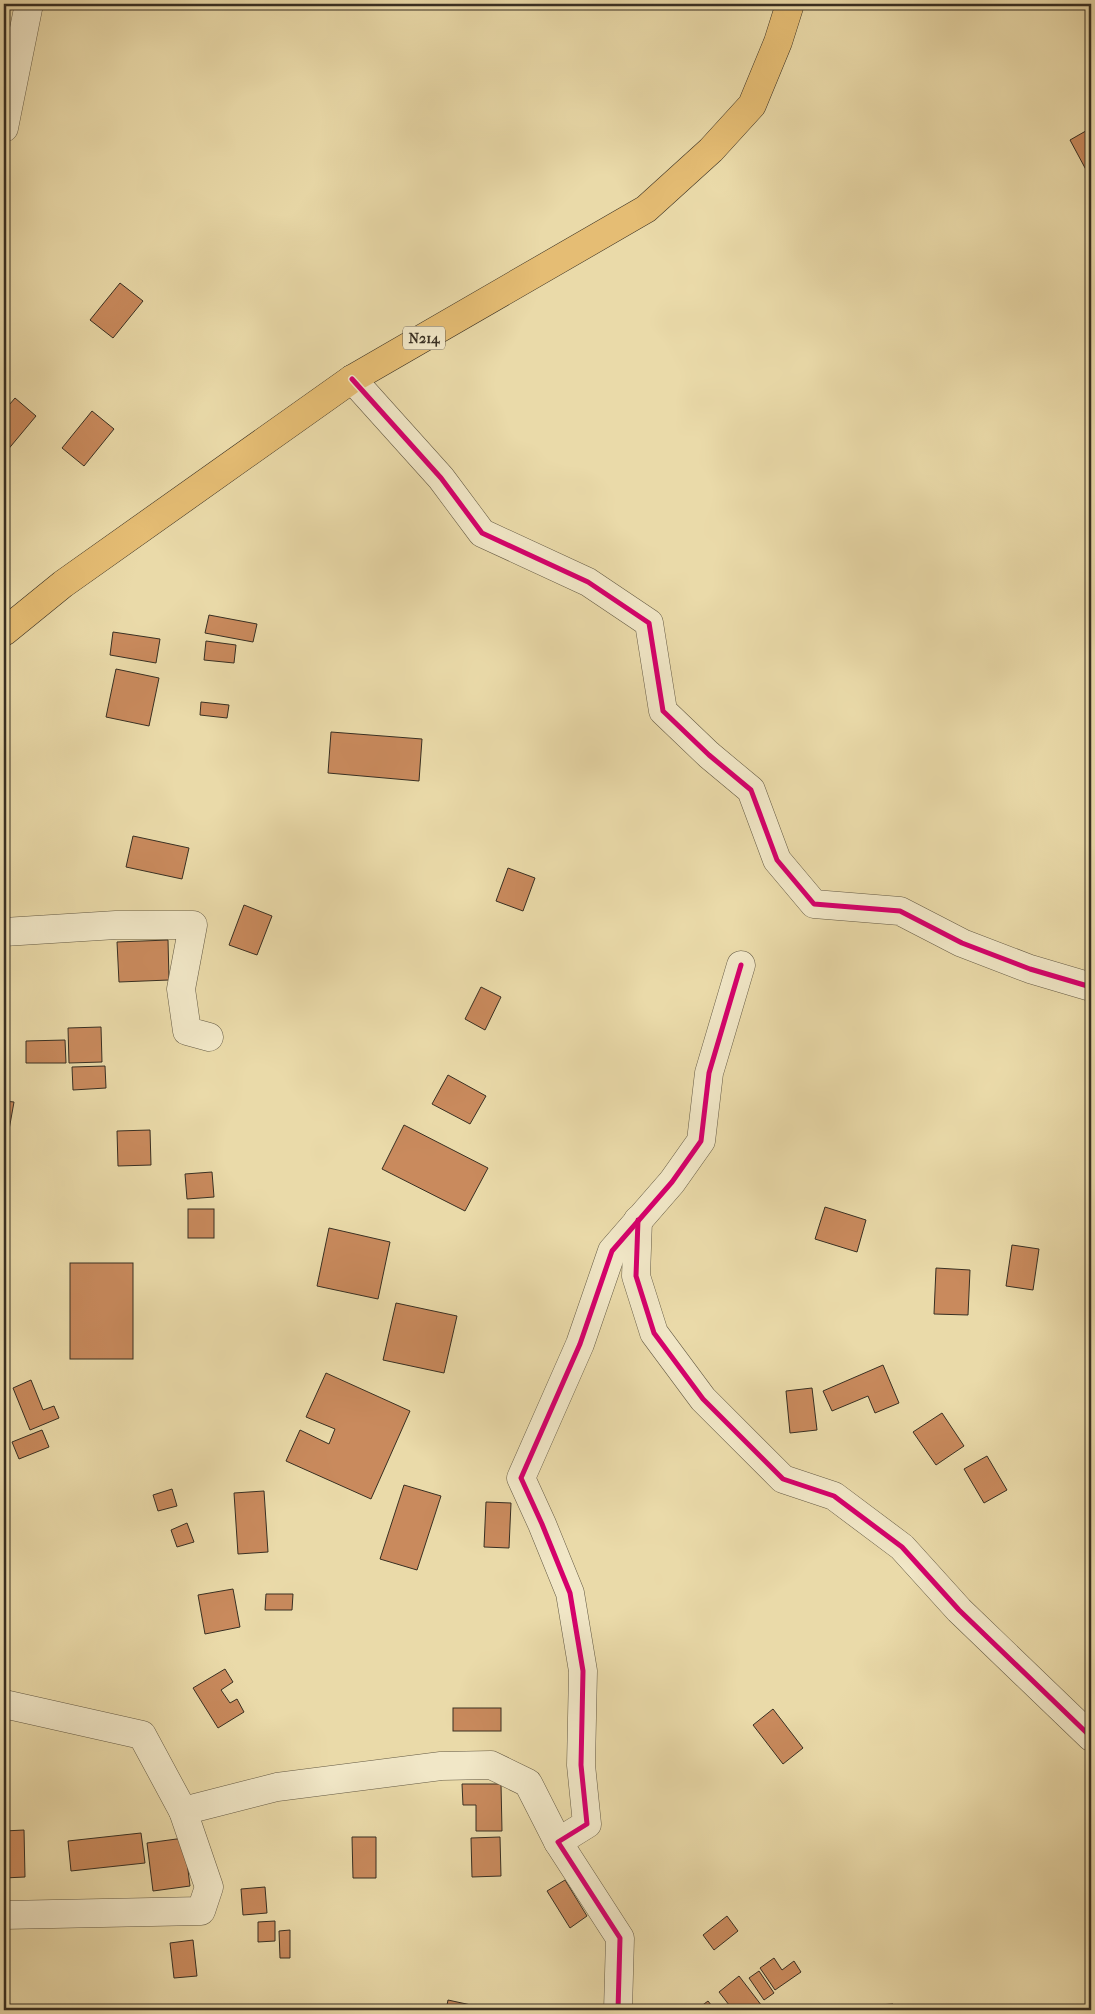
<svg xmlns="http://www.w3.org/2000/svg" width="1095" height="2014" viewBox="0 0 1095 2014" font-family="'IM FELL French Canon',serif">
	<style>
		.building { fill: #c98a5d; stroke: #382f22 }
		.lines { fill: none; stroke-linecap: round; stroke-linejoin: round }
		.minor-casing { stroke: #645a44; stroke-width: 29 }
		.highway-casing { stroke: #382f22; stroke-width: 29 }
		.minor { stroke: #f1e7c7; stroke-width: 28 }
		.highway { stroke: #e5bd74; stroke-width: 28 }
		.cycleway-casing { stroke: #f1e7c7; stroke-width: 8 }
		.cycleway { stroke: #d6006c; stroke-width: 5 }
		.labels { text-anchor: middle; dominant-baseline: central; stroke-width: 4; stroke-linejoin: round; paint-order: stroke }
		.shield { fill: #f1e7c7; stroke: #706654; stroke-width: 1 }
		.shield-label { font-size: 14px; font-weight: bold; fill: #382f22 }
	</style>
	<rect width="100%" height="100%" fill="#eadaa9"/>
	<filter id="stains"><feTurbulence type="fractalNoise" baseFrequency=".004" numOctaves="4"/><feColorMatrix values="0 0 0 0 .2 0 0 0 0 .09 0 0 0 0 .02 0 0 0 .5 -.17"/></filter>
	<radialGradient id="worn" r=".72"><stop offset=".6" stop-color="#630" stop-opacity="0"/><stop offset="1" stop-color="#630" stop-opacity=".3"/></radialGradient>
	<g class="building">
		<polygon points="1091,128 1091,179 1070,140"/>
		<polygon points="120,283 143,301 113,338 90,320"/>
		<polygon points="15,398 36,416 6,452 4,450 4,411"/>
		<polygon points="92,411 114,429 84,466 62,448"/>
		<polygon points="209,615 257,624 253,642 205,633"/>
		<polygon points="113,632 160,639 156,663 110,655"/>
		<polygon points="206,641 236,645 234,663 204,660"/>
		<polygon points="116,669 159,678 149,726 106,717"/>
		<polygon points="201,702 229,705 227,718 200,715"/>
		<polygon points="331,732 422,739 419,781 328,773"/>
		<polygon points="133,836 189,848 182,879 126,867"/>
		<polygon points="508,868 535,878 523,911 496,901"/>
		<polygon points="244,905 272,916 257,955 229,945"/>
		<polygon points="168,940 169,980 119,982 117,942"/>
		<polygon points="481,987 501,997 485,1030 465,1019"/>
		<rect x="4" y="1009" width="2" height="29"/>
		<polygon points="101,1027 102,1062 69,1063 68,1028"/>
		<polygon points="65,1040 66,1063 26,1063 26,1041"/>
		<polygon points="105,1066 106,1088 73,1090 72,1067"/>
		<polygon points="448,1075 486,1096 470,1124 432,1104"/>
		<polygon points="4,1101 14,1102 7,1141 4,1141"/>
		<polygon points="404,1125 488,1168 465,1211 382,1169"/>
		<polygon points="150,1130 151,1165 118,1166 117,1131"/>
		<polygon points="212,1172 214,1197 187,1199 185,1174"/>
		<polygon points="825,1207 866,1220 857,1252 815,1239"/>
		<rect x="188" y="1209" width="26" height="29"/>
		<polygon points="329,1228 390,1242 378,1299 317,1286"/>
		<polygon points="1012,1245 1039,1249 1033,1290 1006,1286"/>
		<rect x="70" y="1263" width="63" height="96"/>
		<polygon points="936,1268 970,1270 968,1315 934,1314"/>
		<polygon points="396,1303 457,1316 444,1373 383,1360"/>
		<polygon points="883,1365 899,1403 875,1413 868,1396 832,1411 823,1391"/>
		<polygon points="326,1373 410,1411 371,1499 286,1461 300,1430 329,1444 335,1429 306,1417"/>
		<polygon points="31,1380 43,1410 54,1406 59,1418 30,1430 13,1388"/>
		<polygon points="812,1388 817,1430 790,1433 786,1391"/>
		<polygon points="942,1413 964,1446 936,1465 913,1432"/>
		<polygon points="42,1430 49,1447 19,1459 12,1442"/>
		<polygon points="987,1456 1007,1490 984,1503 964,1469"/>
		<polygon points="404,1485 441,1496 417,1570 380,1559"/>
		<polygon points="172,1489 177,1506 158,1511 153,1495"/>
		<polygon points="264,1491 268,1552 238,1554 234,1493"/>
		<polygon points="486,1502 511,1503 509,1548 484,1547"/>
		<polygon points="187,1523 194,1542 177,1547 171,1530"/>
		<polygon points="233,1589 240,1627 205,1634 198,1595"/>
		<polygon points="266,1594 293,1594 292,1610 265,1610"/>
		<polygon points="225,1669 233,1682 221,1690 230,1703 237,1699 244,1712 218,1728 193,1688"/>
		<rect x="453" y="1708" width="48" height="23"/>
		<polygon points="773,1709 803,1748 783,1764 753,1725"/>
		<polygon points="462,1784 501,1784 502,1831 476,1831 476,1805 463,1805"/>
		<polygon points="24,1830 25,1877 4,1878 4,1831"/>
		<polygon points="141,1833 145,1863 71,1871 68,1841"/>
		<polygon points="352,1837 376,1837 376,1878 353,1878"/>
		<polygon points="500,1837 501,1876 472,1877 471,1838"/>
		<polygon points="184,1838 190,1886 153,1891 147,1843"/>
		<polygon points="565,1880 587,1916 570,1928 547,1891"/>
		<polygon points="265,1887 267,1913 243,1915 241,1889"/>
		<polygon points="727,1916 738,1931 714,1950 703,1935"/>
		<polygon points="275,1921 275,1941 258,1942 258,1922"/>
		<polygon points="290,1930 290,1958 280,1958 279,1931"/>
		<polygon points="193,1940 197,1976 174,1978 170,1943"/>
		<polygon points="774,1958 782,1970 794,1961 801,1972 775,1990 760,1968"/>
		<polygon points="759,1971 774,1993 764,2000 749,1978"/>
		<polygon points="739,1976 765,2010 733,2010 719,1992"/>
		<polygon points="448,2000 494,2010 446,2010"/>
		<polygon points="708,2001 715,2010 696,2010"/>
		<polygon points="893,2004 894,2010 864,2010 864,2006"/>
	</g>
	<g class="lines">
		<defs>
			<g id="minor">
				<polyline points="4,128 29,4"/>
				<polyline points="352,379 441,478 482,533 588,582 649,623 663,711 709,755 751,790 777,860 814,904 900,911 962,943 1030,969 1091,987"/>
				<polyline points="4,932 116,925 193,925 181,989 187,1031 209,1037"/>
				<polyline points="638,1220 636,1276 654,1333 703,1399 783,1479 834,1496 902,1547 959,1610 1091,1737"/>
				<polyline points="4,1704 142,1735 183,1811 209,1887 201,1911 4,1915"/>
				<polyline points="183,1811 277,1787 441,1766 491,1765 528,1783 558,1842"/>
				<polyline points="618,2010 620,1938 558,1842 587,1824 581,1765 583,1671 570,1593 542,1524 521,1478 580,1344 612,1251 672,1182 701,1141 709,1073 741,965"/>
			</g>
			<polyline id="highway" points="4,632 63,584 352,379 646,209 711,150 752,105 778,42 790,4"/>
		</defs>
		<use href="#minor" class="minor-casing"/>
		<use href="#highway" class="highway-casing"/>
		<use href="#minor" class="minor"/>
		<use href="#highway" class="highway"/>
		<defs>
			<g id="cycleway">
				<polyline points="352,379 441,478 482,533 588,582 649,623 663,711 709,755 751,790 777,860 814,904 900,911 962,943 1030,969 1091,987"/>
				<polyline points="638,1220 636,1276 654,1333 703,1399 783,1479 834,1496 902,1547 959,1610 1091,1737"/>
				<polyline points="618,2010 620,1938 558,1842 587,1824 581,1765 583,1671 570,1593 542,1524 521,1478 580,1344 612,1251 672,1182 701,1141 709,1073 741,965"/>
			</g>
		</defs>
		<use href="#cycleway" class="cycleway-casing"/>
		<use href="#cycleway" class="cycleway"/>
	</g>
	<g class="labels">
		<rect class="shield" x="403" y="326.5" width="42" height="23" rx="4"/>
		<g class="shield-label">
			<text x="424" y="338">N214</text>
		</g>
	</g>
	<rect width="1095" height="2014" fill="none" stroke="#eadaa9" stroke-width="20"/>
	<rect x="5" y="5" width="1085" height="2004" fill="none" stroke="#382f22" stroke-width="2.5"/>
	<rect x="10" y="10" width="1075" height="1994" fill="none" stroke="#382f22"/>
	<rect width="100%" height="100%" filter="url(#stains)"/>
	<rect width="100%" height="100%" fill="url(#worn)"/>
</svg>
